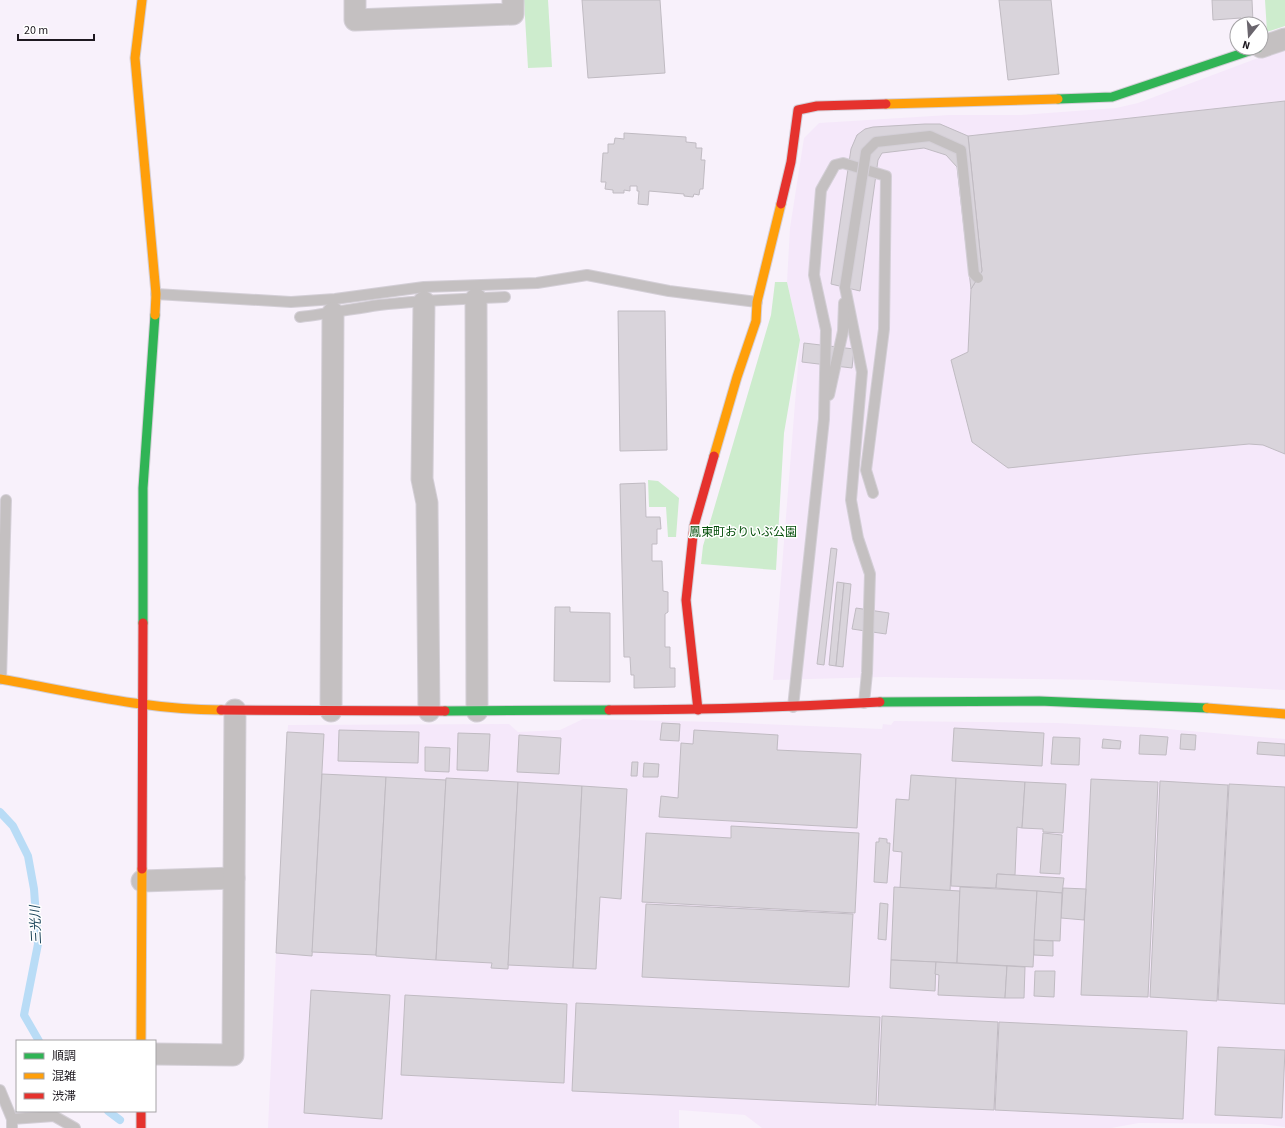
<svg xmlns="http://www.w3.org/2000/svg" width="1285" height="1128" viewBox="0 0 1285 1128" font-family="'Source Sans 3','Noto Sans JP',sans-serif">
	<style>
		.built { fill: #f5e8fa }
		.green { fill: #cdeccd }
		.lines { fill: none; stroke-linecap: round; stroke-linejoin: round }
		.stream { stroke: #b9dcf6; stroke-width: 8 }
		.building { fill: #d9d4db; stroke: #c0bbc2 }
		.lane-casing { stroke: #d4cfd7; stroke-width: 12 }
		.street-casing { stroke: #d4cfd7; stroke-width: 23 }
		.fast-casing { stroke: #d4cfd7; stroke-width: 11 }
		.slow-casing { stroke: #d4cfd7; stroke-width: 11 }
		.jam-casing { stroke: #d4cfd7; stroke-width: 11 }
		.lane { stroke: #c4c0c1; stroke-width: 10 }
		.street { stroke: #c4c0c1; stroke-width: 21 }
		.fast { stroke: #30b455; stroke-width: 9 }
		.slow { stroke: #ff9f0a; stroke-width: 9 }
		.jam { stroke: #e5322d; stroke-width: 9 }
		.lane-bridge-casing { stroke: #d4cfd7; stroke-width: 12; stroke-linecap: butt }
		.lane-bridge { stroke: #c4c0c1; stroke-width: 10 }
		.labels { text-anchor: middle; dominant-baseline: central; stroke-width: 3; stroke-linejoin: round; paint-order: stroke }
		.park-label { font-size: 12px; fill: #004c07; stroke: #fff }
		.water-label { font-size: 13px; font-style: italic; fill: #1b445a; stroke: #fff }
	</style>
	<rect width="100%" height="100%" fill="#f8f1fb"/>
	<g class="built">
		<polygon points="1285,48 1285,690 1101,680 884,677 773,680 800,340 787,282 790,228 804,138 819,123 949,115 1021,115 1116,108 1138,103"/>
		<polygon points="583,719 718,722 882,729 883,724 891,725 894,721 1057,723 1155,728 1285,739 1285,1127 1261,1124 1139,1123 1111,1128 762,1128 745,1115 679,1110 679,1128 268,1128 276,953 288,725 509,724 518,732 560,730"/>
	</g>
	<g class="green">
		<polygon points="524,0 548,0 552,67 528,68"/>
		<polygon points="1265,0 1285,0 1285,26 1267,32"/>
		<polygon points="775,282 787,282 800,340 784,433 776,570 701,564 703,546 771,315"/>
		<polygon points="648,480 658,481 679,498 676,537 668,537 666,507 649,507"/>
	</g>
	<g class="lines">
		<g class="stream">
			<polyline points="0,812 13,826 28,856 34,889 38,944 24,1015 39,1041"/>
			<polyline points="108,1111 120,1120"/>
		</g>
	</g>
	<g class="building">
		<polygon points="582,0 660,0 665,73 588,78"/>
		<polygon points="999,0 1051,0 1059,74 1008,80"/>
		<polygon points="1212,0 1252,0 1253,22 1242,23 1241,18 1213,20"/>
		<polygon points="1285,101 1285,454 1263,445 1249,444 1140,454 1008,468 972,442 951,360 968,352 971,289 982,271 968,136"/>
		<polygon points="925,124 940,124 968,136 982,271 971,289 957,167 946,155 924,148 882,153 878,160 860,291 831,284 851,149 857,135 865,129 873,127"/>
		<polygon points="624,133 686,137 686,142 696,143 696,148 702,148 701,160 705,160 703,189 700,189 699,195 694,194 693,197 684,196 684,194 649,191 648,205 638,204 639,191 637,191 637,186 630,186 630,191 624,190 624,193 613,193 613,190 605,189 606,182 601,182 603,153 608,153 608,144 614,144 615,138 624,139"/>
		<polygon points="618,311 665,311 667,450 620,451"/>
		<polygon points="804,343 854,349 852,368 802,362"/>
		<polygon points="645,483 646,517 660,517 661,529 657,529 657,544 652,544 652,561 662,561 663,591 668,592 668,612 665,614 665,647 670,647 670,668 675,668 675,687 634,688 634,675 631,675 630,657 624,657 620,484"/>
		<polygon points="831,548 837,549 824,665 817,664"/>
		<polygon points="837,582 844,583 836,666 829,665"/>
		<polygon points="844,583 851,584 843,667 836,666"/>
		<polygon points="555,607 570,607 570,612 610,613 610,682 554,681"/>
		<polygon points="856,608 889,613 886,634 852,629"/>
		<polygon points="662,723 680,724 679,741 660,740"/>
		<polygon points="954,728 1044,733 1042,766 952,761"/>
		<polygon points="339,730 419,732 418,763 338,761"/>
		<polygon points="694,730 778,735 777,750 861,754 857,828 659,817 661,796 678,798 681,743 693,744"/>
		<polygon points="287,732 324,734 312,956 276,953"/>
		<polygon points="458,733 490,734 488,771 457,770"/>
		<polygon points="1181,734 1196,735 1195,750 1180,749"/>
		<polygon points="519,735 561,738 559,774 517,772"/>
		<polygon points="1140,735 1168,737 1166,755 1139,754"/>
		<polygon points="1053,737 1080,738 1079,765 1051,764"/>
		<polygon points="1103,739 1121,741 1120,749 1102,748"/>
		<polygon points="1258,742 1285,744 1285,756 1257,754"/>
		<polygon points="425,747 450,748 449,772 425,771"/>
		<polygon points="632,762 638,762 637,776 631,776"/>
		<polygon points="644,763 659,764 658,777 643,777"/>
		<polygon points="322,774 386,777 376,955 312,952"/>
		<polygon points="911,775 956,778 950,891 900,888 902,852 893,851 896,799 909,800"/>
		<polygon points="386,777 446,780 436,960 376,956"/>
		<polygon points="446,778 518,782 508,969 491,968 492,963 436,960"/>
		<polygon points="956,778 1025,782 1022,828 1017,827 1015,875 997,874 996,888 951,886"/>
		<polygon points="1091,779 1158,782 1148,997 1081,995"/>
		<polygon points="1160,781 1228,785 1217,1001 1150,997"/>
		<polygon points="518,782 582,786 573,968 508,965"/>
		<polygon points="1025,782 1066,784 1063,833 1043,832 1043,829 1022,828"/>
		<polygon points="1229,784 1285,787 1285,1004 1218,1000"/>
		<polygon points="582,786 627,789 621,899 600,897 596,969 573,968"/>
		<polygon points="731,826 859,833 855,913 642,902 646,833 731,838"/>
		<polygon points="1043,833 1062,835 1060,874 1040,873"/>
		<polygon points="879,838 887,839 887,843 890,843 887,883 874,882 876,842 879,842"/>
		<polygon points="997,874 1064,878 1062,893 996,888"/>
		<polygon points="894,887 960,891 957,963 891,960"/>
		<polygon points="960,887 1037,891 1033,967 957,963"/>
		<polygon points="1063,888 1086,889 1084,920 1061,918"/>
		<polygon points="1037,891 1062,893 1060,941 1034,940"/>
		<polygon points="880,903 888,904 886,940 878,939"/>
		<polygon points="646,904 853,914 849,987 642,977"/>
		<polygon points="1034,940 1053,941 1053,956 1034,955"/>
		<polygon points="891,960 936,962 935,991 890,988"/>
		<polygon points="936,962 1007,966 1005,998 938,995 939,975 935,974"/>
		<polygon points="1007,966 1025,967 1024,998 1005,998"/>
		<polygon points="1035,971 1055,971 1054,997 1034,996"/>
		<polygon points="311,990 390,995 382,1119 304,1113"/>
		<polygon points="405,995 567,1004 564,1083 401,1075"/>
		<polygon points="576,1003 880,1017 876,1105 572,1091"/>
		<polygon points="882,1016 998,1022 994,1110 878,1105"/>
		<polygon points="999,1022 1187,1031 1183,1119 995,1110"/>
		<polygon points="1218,1047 1285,1050 1282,1118 1215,1115"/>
	</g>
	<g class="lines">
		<defs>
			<g id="lane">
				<polyline points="845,287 862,372 851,500 858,538 870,574 867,673 864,703"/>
				<polyline points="156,294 291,302 335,299 424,287 537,283 587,275 669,291 757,302"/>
				<path d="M 300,317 C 326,314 352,309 379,305 C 420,300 463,299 505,297"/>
				<polyline points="829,395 843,331 844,303"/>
				<polyline points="1,679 6,500"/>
				<polyline points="793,707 824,419 826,330 814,275 821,190 835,165 843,163 886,176 884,329 866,470 873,493"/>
				<polyline points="0,1090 12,1119 12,1128"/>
				<polyline points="12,1119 54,1116 75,1128"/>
			</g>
			<g id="street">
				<polyline points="355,0 355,20 513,14 513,0"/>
				<polyline points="1261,47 1285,39"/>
				<polyline points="476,299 477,711"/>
				<polyline points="424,302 422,479 427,503 429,711"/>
				<polyline points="331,711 333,313"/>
				<polyline points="142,881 234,878"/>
				<polyline points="155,1054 233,1055 235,710"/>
			</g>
			<g id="fast">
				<polyline points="1058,99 1112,97 1258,48"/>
				<polyline points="143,623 143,488 155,315"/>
				<polyline points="880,702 1039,701 1207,708"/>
				<polyline points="445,711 609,710"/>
			</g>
			<g id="slow">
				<polyline points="142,0 135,58 156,294 155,315"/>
				<polyline points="886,104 1058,99"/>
				<polyline points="714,456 737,377 756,321 757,302 781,204"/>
				<path d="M 0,679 C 73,692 147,710 221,710"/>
				<polyline points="1207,708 1285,714"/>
				<polyline points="141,1041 142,869"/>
			</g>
			<g id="jam">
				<polyline points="781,204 791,162 798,110 817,106 886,104"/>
				<polyline points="221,710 445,711"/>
				<path d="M 609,710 C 699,710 790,707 880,702"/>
				<polyline points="698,710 686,600 694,526 714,456"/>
				<polyline points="142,869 143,623"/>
				<polyline points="141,1111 141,1128"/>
			</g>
		</defs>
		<use href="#lane" class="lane-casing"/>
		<use href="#street" class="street-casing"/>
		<use href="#fast" class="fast-casing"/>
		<use href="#slow" class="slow-casing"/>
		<use href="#jam" class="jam-casing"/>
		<use href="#lane" class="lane"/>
		<use href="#street" class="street"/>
		<use href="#fast" class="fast"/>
		<use href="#slow" class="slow"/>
		<use href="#jam" class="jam"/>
		<defs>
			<polyline id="lane-bridge" points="845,287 866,152 876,142 930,136 961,150 974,274 978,278"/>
		</defs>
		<use href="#lane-bridge" class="lane-bridge-casing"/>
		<use href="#lane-bridge" class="lane-bridge"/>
	</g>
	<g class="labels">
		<g class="park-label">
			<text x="743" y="532">鳳東町おりいぶ公園</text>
		</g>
		<g class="water-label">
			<text transform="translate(36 925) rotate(-93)">三光川</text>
		</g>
	</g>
	<rect x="16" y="1040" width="140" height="72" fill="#ffffff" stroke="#a5a3a6"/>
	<rect x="24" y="1053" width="20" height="6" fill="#30b455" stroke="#a5a3a6"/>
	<text x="52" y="1060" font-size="12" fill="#1e1920">順調</text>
	<rect x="24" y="1073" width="20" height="6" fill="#ff9f0a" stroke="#a5a3a6"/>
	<text x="52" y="1080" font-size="12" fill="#1e1920">混雑</text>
	<rect x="24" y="1093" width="20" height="6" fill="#e5322d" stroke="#a5a3a6"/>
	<text x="52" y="1100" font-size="12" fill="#1e1920">渋滞</text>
	<g transform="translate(1249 36) rotate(197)"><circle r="19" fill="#ffffff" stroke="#a5a3a6"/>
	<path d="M0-3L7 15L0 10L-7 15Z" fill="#6a656d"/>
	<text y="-6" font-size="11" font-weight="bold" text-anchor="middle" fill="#1e1920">N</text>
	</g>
	<path d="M18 34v6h76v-6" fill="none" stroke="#1e1920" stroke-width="2"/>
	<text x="24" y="34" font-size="12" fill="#1e1920" stroke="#ffffff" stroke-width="3" paint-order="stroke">20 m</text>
</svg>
